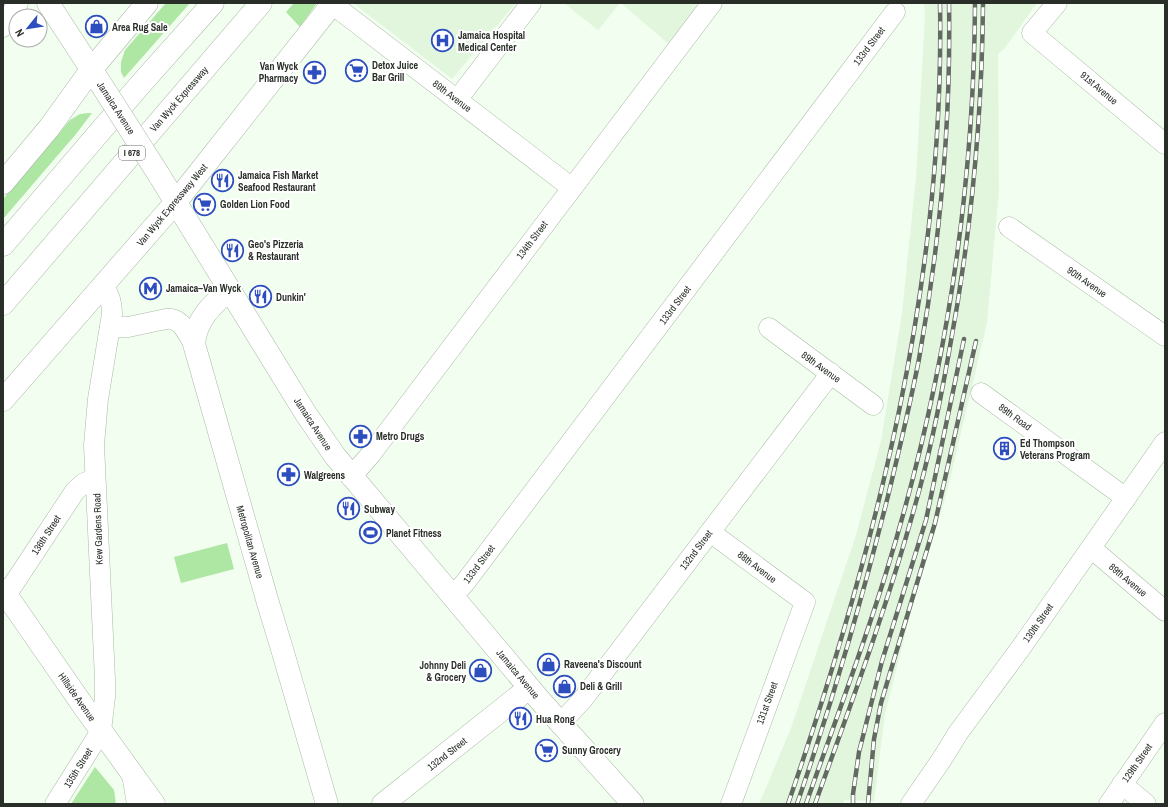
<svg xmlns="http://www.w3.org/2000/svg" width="1168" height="807" viewBox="0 0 1168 807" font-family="'Archivo Narrow',sans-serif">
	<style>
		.built { fill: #e2f6de }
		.green { fill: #aee6a3 }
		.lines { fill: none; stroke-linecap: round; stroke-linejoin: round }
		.minor-casing { stroke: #abb9a8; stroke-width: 21 }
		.major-casing { stroke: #abb9a8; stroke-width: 23 }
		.highway-casing { stroke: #abb9a8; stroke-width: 23 }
		.minor { stroke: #fff; stroke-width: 20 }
		.major { stroke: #fff; stroke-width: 22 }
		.highway { stroke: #fff; stroke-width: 22 }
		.rail-casing { stroke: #626a61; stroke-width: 4.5 }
		.rail { stroke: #fff; stroke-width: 3; stroke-dasharray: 9; stroke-linecap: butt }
		.major-bridge-casing { stroke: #abb9a8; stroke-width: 23; stroke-linecap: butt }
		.major-bridge { stroke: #fff; stroke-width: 22 }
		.labels { text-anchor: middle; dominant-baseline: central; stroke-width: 4; stroke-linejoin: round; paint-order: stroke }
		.shield { fill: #fff; stroke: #696d68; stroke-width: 1 }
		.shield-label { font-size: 9px; font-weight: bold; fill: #292f28 }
		.poi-label { font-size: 10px; font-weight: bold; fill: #292f28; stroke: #fff; text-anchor: start }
		.street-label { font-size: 10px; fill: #292f28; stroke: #fff }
	</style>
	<rect width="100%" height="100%" fill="#f2feef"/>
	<g class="built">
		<polygon points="353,3 516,3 452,79"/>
		<polygon points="564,3 620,3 598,30"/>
		<polygon points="621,3 705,3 672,47"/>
		<polygon points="924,3 1037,3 1004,49 998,54 999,190 987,323 948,488 909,619 885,714 874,801 844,800 843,804 759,804 791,728 856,535 881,441 902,313 916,177 925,16"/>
	</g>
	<g class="green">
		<polygon points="166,3 190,3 124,78 121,72 121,62 125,50"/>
		<polygon points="294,3 317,3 300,27 286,12"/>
		<polygon points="89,113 92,113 76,134 3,219 3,199 70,120 80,114"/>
		<polygon points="227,543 234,569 181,583 174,557"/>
		<polygon points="95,767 114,790 116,804 71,804"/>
	</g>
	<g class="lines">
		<defs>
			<g id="minor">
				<polyline points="1057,3 1032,33 1165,144"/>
				<polyline points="332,4 572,188"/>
				<polyline points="3,27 18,3"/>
				<polyline points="457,100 531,3"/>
				<polyline points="1009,227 1165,336"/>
				<path d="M 110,327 L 128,327 L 166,319 C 181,317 187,333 194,344"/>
				<polyline points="769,328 873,405"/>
				<polyline points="981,393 1126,498"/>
				<polyline points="351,477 371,454 712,3"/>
				<polyline points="710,532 805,602 731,804"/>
				<polyline points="1091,548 1165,611"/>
				<polyline points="452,596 464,584 895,12"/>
				<polyline points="3,600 75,491 84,483 95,479"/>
				<polyline points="560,724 583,699 831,373"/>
				<polyline points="132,774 137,804"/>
				<polyline points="1122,784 1146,804"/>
				<path d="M 55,804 L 101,731 L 105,697 L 105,679 L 94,445 L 98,399 L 112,314 C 112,304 110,295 104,287"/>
				<polyline points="911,804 942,759 958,733 1020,649 1165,442"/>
				<polyline points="1109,804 1165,723"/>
			</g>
			<g id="major">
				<polyline points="48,3 108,95"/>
				<polyline points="159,175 306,414 335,456 538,698 633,804"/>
				<polyline points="3,183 49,128 91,70 147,3"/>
				<path d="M 230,290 C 211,305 196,320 194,344 L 268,603 L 282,649 L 327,804"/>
				<polyline points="3,400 175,203 333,3"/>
				<polyline points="3,590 84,707 154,804"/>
				<polyline points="383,804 529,688"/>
			</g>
			<g id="highway">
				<polyline points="3,245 139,86 213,3"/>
				<polyline points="3,304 261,3"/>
			</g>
		</defs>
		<use href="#minor" class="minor-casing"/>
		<use href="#major" class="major-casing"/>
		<use href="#highway" class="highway-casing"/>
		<use href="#minor" class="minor"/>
		<use href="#major" class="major"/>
		<use href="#highway" class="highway"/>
		<defs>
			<g id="rail">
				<path d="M 788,804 C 877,546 945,278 940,3"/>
				<path d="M 797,804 C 832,703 862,600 888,496 C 899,451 910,405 919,359 C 940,242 951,122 949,3"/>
				<path d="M 806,804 C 833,727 862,651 886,573 C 943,389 974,196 975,3"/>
				<path d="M 815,804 C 851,704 888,604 916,502 C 930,453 940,403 949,352 C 971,235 982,122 983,3"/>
				<polyline points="853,804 853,794 859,752 882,661 926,520 964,339"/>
				<polyline points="868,804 874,739 881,703 935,523 976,341"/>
			</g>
		</defs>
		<use href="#rail" class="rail-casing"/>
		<use href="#rail" class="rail"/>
		<defs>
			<polyline id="major-bridge" points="108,95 159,175"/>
		</defs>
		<use href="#major-bridge" class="major-bridge-casing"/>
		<use href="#major-bridge" class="major-bridge"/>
	</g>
	<defs>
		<symbol id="shop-ring" viewBox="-11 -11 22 22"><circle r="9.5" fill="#fff" stroke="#2d4ebe" stroke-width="1.5"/><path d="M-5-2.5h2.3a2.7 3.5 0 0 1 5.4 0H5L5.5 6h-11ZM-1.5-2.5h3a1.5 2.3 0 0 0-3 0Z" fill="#2d4ebe"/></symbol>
		<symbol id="hospital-ring" viewBox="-11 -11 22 22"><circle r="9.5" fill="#fff" stroke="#2d4ebe" stroke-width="1.5"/><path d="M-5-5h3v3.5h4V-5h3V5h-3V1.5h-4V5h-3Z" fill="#2d4ebe"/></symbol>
		<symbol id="supermarket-ring" viewBox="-11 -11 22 22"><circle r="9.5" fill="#fff" stroke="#2d4ebe" stroke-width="1.5"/><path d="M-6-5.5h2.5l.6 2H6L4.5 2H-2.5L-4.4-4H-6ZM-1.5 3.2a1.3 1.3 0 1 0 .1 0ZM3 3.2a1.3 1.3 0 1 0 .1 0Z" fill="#2d4ebe"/></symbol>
		<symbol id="pharmacy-ring" viewBox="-11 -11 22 22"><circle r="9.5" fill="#fff" stroke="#2d4ebe" stroke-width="1.5"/><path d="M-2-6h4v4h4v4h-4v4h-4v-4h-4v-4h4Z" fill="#2d4ebe"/></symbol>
		<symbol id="restaurant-ring" viewBox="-11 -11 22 22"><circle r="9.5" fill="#fff" stroke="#2d4ebe" stroke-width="1.5"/><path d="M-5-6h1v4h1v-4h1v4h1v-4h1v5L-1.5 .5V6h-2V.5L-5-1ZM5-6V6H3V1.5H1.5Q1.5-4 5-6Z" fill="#2d4ebe"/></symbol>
		<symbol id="metro-ring" viewBox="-11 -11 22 22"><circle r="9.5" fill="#fff" stroke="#2d4ebe" stroke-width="1.5"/><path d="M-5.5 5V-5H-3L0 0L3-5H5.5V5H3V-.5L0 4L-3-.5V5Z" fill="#2d4ebe"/></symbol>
		<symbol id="building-ring" viewBox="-11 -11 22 22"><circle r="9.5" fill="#fff" stroke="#2d4ebe" stroke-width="1.5"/><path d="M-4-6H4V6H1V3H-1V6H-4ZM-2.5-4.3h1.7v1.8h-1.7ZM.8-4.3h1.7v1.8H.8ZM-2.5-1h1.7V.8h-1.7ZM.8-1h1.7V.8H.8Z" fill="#2d4ebe"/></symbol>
		<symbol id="stadium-ring" viewBox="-11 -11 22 22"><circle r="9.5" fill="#fff" stroke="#2d4ebe" stroke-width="1.5"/><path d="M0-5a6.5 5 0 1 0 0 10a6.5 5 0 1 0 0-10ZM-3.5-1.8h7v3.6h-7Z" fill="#2d4ebe"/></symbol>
	</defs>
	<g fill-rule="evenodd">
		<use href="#shop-ring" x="84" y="14" width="25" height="25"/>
		<use href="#hospital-ring" x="430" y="28" width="25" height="25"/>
		<use href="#supermarket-ring" x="344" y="58" width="25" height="25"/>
		<use href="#pharmacy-ring" x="302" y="60" width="25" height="25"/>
		<use href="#restaurant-ring" x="210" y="168" width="25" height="25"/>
		<use href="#supermarket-ring" x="192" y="192" width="25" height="25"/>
		<use href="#restaurant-ring" x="220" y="238" width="25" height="25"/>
		<use href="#metro-ring" x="138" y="276" width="25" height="25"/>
		<use href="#restaurant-ring" x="248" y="284" width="25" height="25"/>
		<use href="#pharmacy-ring" x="348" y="424" width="25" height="25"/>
		<use href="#building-ring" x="992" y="436" width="25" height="25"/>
		<use href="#pharmacy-ring" x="276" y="462" width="25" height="25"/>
		<use href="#restaurant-ring" x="336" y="496" width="25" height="25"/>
		<use href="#stadium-ring" x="358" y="520" width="25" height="25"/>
		<use href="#shop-ring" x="536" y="652" width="25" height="25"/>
		<use href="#shop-ring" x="468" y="658" width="25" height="25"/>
		<use href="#shop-ring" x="552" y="674" width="25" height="25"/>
		<use href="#restaurant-ring" x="508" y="706" width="25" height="25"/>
		<use href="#supermarket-ring" x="534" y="738" width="25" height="25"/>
	</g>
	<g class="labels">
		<rect class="shield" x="119" y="146" width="26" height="14" rx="3"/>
		<g class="shield-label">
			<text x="132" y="153">I 678</text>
		</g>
		<g class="poi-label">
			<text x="112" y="27">Area Rug Sale</text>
			<text x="458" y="35">Jamaica Hospital<tspan x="458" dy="12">Medical Center</tspan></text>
			<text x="372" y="65">Detox Juice<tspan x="372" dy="12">Bar Grill</tspan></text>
			<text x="298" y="66" text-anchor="end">Van Wyck<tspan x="298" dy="12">Pharmacy</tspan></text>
			<text x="238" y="175">Jamaica Fish Market<tspan x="238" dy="12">Seafood Restaurant</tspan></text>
			<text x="220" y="204">Golden Lion Food</text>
			<text x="248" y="244">Geo's Pizzeria<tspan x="248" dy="12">&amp; Restaurant</tspan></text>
			<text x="166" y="288">Jamaica–Van Wyck</text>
			<text x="276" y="297">Dunkin'</text>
			<text x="376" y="436">Metro Drugs</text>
			<text x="1020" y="443">Ed Thompson<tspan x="1020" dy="12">Veterans Program</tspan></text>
			<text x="304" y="475">Walgreens</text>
			<text x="364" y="509">Subway</text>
			<text x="386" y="533">Planet Fitness</text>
			<text x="564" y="664">Raveena's Discount</text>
			<text x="466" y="665" text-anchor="end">Johnny Deli<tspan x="466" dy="12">&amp; Grocery</tspan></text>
			<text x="580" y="686">Deli &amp; Grill</text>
			<text x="536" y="719">Hua Rong</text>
			<text x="562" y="750">Sunny Grocery</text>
		</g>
		<g class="street-label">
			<text transform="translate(869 46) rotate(-53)">133rd Street</text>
			<text transform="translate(1099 88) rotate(40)">91st Avenue</text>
			<text transform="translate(452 96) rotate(37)">89th Avenue</text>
			<text transform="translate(179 99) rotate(-49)">Van Wyck Expressway</text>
			<text transform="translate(116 108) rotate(57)">Jamaica Avenue</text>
			<text transform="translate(172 205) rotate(-50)">Van Wyck Expressway West</text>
			<text transform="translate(532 240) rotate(-53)">134th Street</text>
			<text transform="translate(1087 282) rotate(35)">90th Avenue</text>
			<text transform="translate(675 305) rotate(-53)">133rd Street</text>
			<text transform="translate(821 367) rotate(36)">89th Avenue</text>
			<text transform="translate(1015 417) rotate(36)">89th Road</text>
			<text transform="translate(313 424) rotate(57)">Jamaica Avenue</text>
			<text transform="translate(98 529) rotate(-92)">Kew Gardens Road</text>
			<text transform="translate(46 535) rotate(-57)">136th Street</text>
			<text transform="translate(250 542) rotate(74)">Metropolitan Avenue</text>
			<text transform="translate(696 550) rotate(-53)">132nd Street</text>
			<text transform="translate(479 564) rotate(-53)">133rd Street</text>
			<text transform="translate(757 567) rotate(37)">88th Avenue</text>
			<text transform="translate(1128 580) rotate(40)">89th Avenue</text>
			<text transform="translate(1038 623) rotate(-55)">130th Street</text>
			<text transform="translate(518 674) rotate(50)">Jamaica Avenue</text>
			<text transform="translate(77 697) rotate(55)">Hillside Avenue</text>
			<text transform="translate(767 703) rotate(-70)">131st Street</text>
			<text transform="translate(447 754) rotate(-38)">132nd Street</text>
			<text transform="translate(1137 763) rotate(-55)">129th Street</text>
			<text transform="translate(78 768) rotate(-58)">135th Street</text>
		</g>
	</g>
	<rect width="1168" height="807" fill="none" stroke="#292f28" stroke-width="8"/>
	<g transform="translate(28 28) rotate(240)"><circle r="19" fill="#ffffff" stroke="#a9aca9"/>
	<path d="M0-3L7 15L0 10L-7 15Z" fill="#2d4ebe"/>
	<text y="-6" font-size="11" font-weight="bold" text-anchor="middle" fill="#292f28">N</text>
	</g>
</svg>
